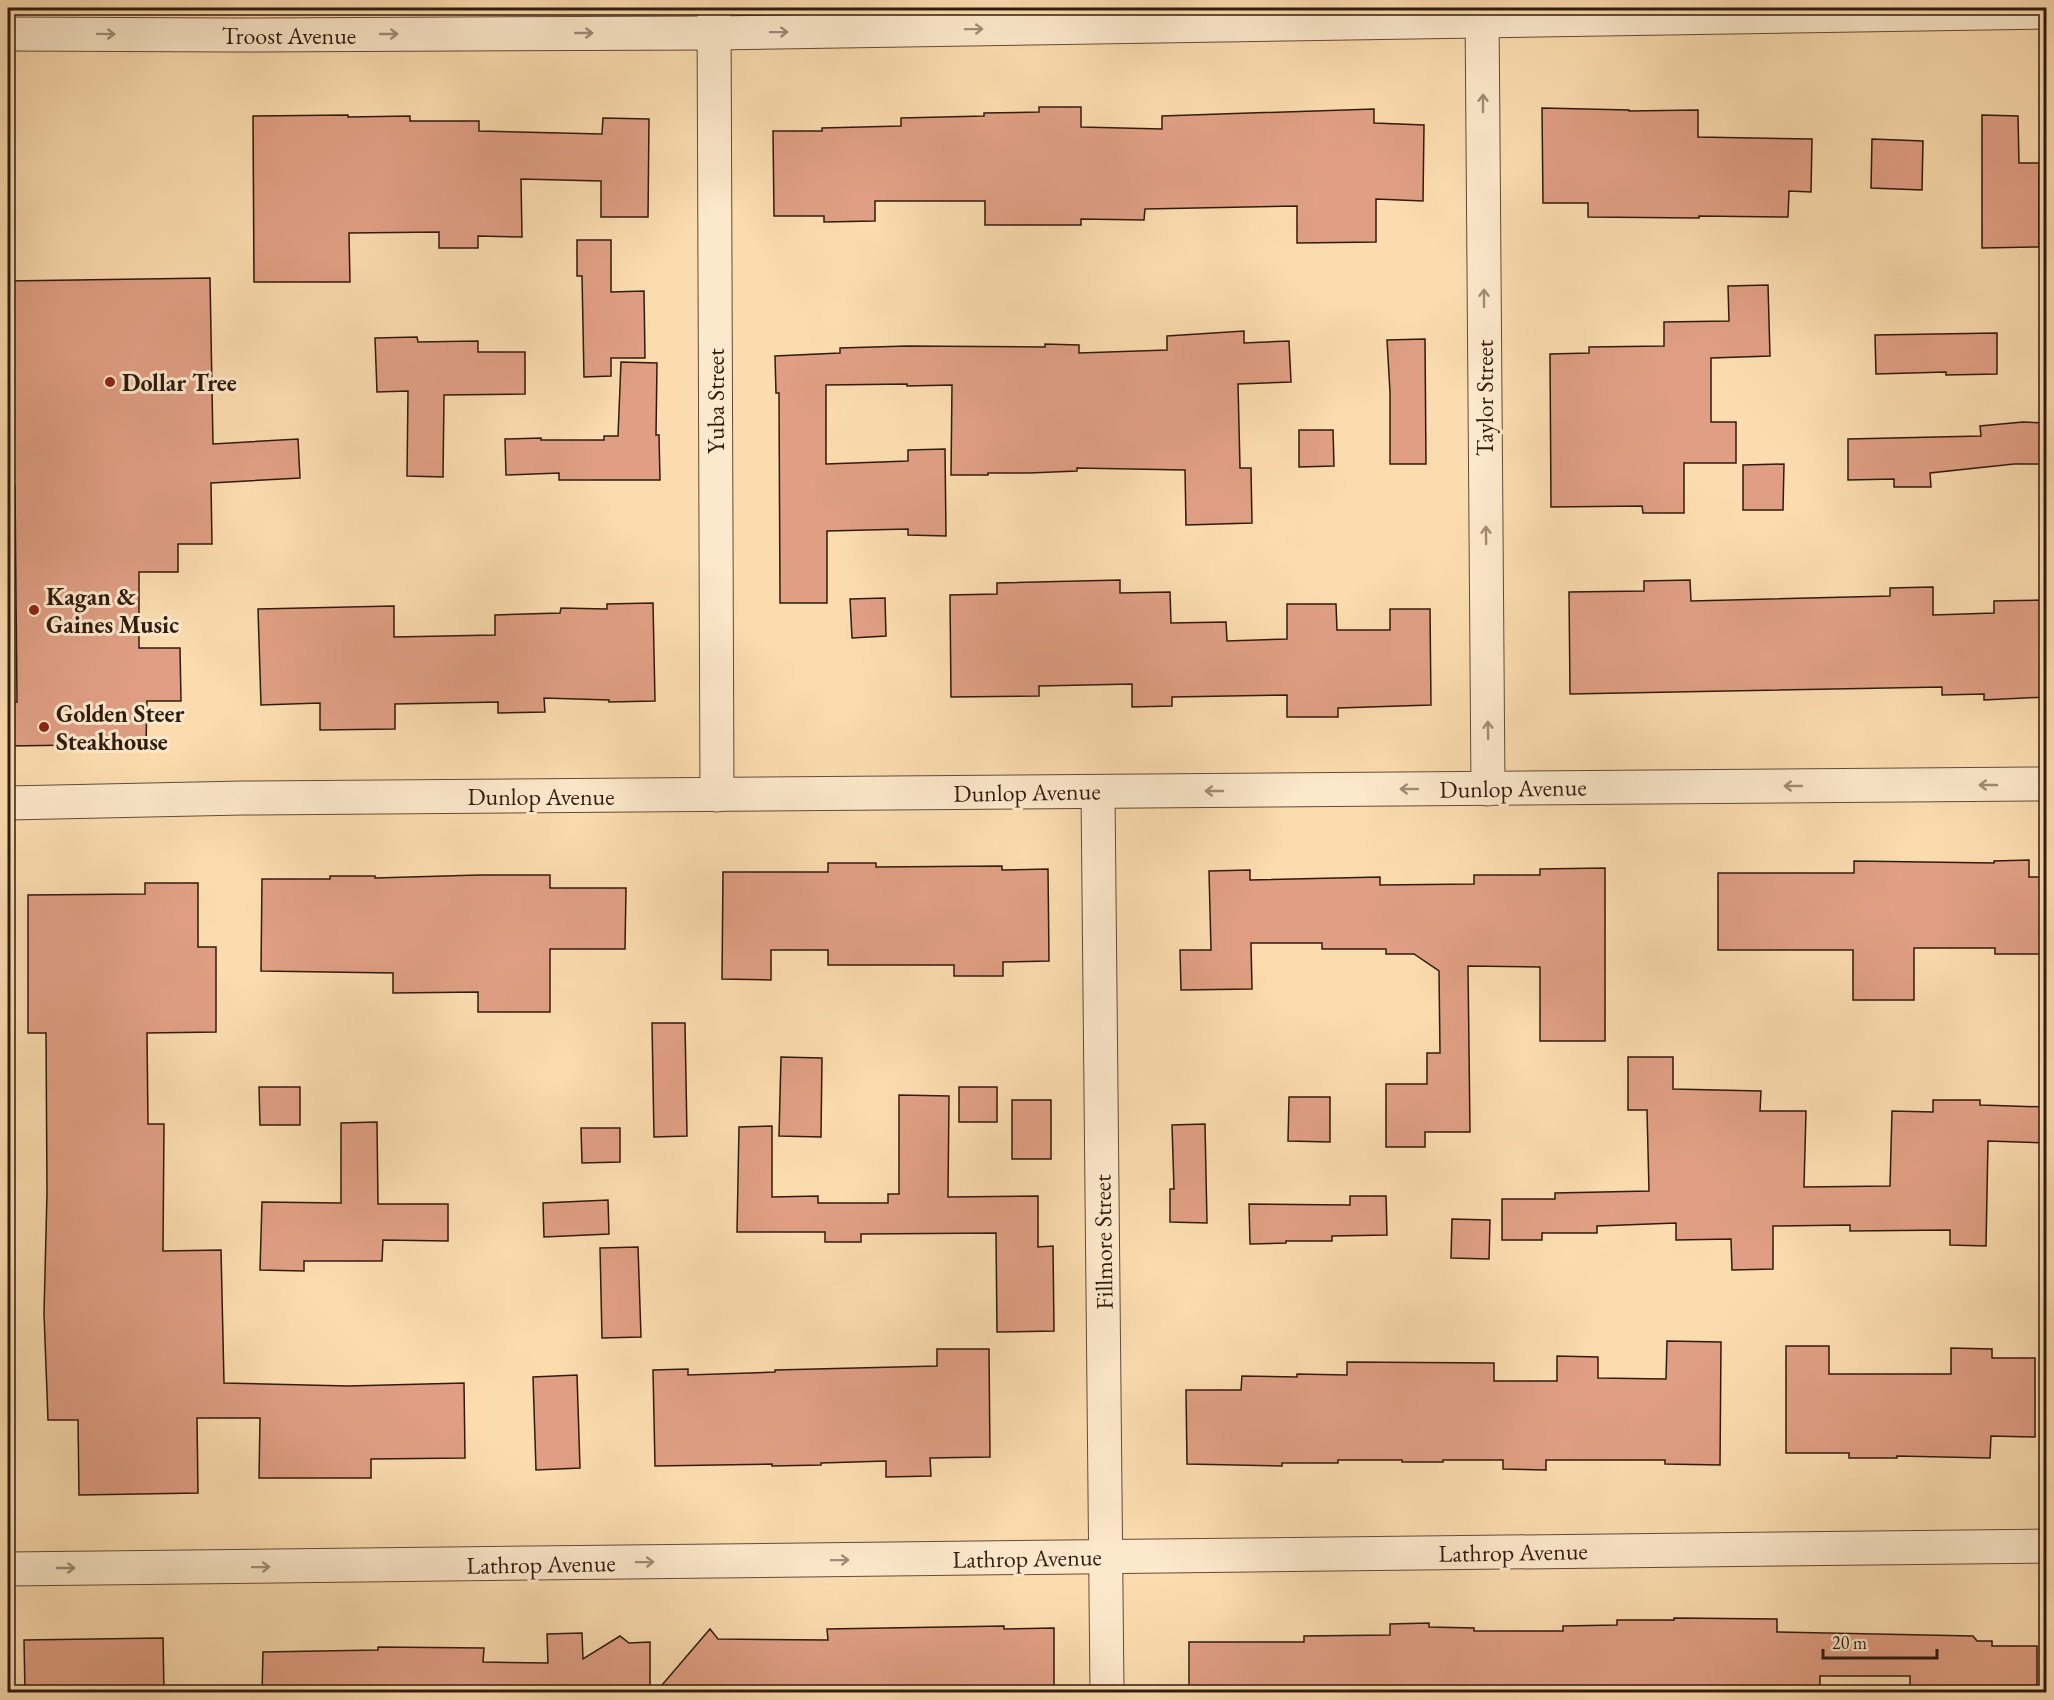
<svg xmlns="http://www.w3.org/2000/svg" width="2054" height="1700" viewBox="0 0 2054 1700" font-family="'EB Garamond',serif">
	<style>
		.building { fill: #e09f84; stroke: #301b0e; stroke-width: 1.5 }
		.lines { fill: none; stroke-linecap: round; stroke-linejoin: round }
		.street-casing { stroke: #634b36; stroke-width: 35 }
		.street { stroke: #fce8cb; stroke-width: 33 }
		.oneway { stroke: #a08c76 }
		.poi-dot { fill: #8f2418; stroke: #fce8cb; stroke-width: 2 }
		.labels { text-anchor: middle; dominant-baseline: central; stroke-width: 6; stroke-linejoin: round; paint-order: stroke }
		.street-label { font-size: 24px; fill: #301b0e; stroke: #fce8cb }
		.poi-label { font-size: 24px; font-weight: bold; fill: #301b0e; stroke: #fce8cb; text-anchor: start }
	</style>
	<rect width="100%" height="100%" fill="#fbdcaf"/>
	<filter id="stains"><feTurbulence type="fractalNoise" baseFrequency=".00333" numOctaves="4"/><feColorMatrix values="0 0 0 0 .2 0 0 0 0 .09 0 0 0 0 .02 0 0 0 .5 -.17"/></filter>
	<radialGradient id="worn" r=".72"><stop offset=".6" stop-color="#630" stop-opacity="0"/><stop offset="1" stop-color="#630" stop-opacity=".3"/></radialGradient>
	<g class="building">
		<polygon points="1039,107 1081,107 1081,127 1162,129 1162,116 1374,109 1374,123 1424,125 1423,201 1376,199 1376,242 1297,243 1297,206 1145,209 1144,220 1081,219 1081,225 985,225 985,201 875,201 875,221 824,222 824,216 774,216 773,131 822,131 822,128 901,126 901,118 984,116 984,113 1039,112"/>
		<polygon points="1542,108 1629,110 1629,111 1698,110 1698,137 1812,139 1811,192 1789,191 1788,217 1699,216 1699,218 1588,217 1588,203 1543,203"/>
		<polygon points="348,115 348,117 410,116 410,121 479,121 479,131 602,134 603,118 649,119 648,217 601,217 601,181 521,179 522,237 478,236 478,248 439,248 439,232 349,233 350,282 254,282 253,116"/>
		<polygon points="1982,115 2018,116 2019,163 2039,163 2039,247 1982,248"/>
		<polygon points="1872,139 1923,141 1922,190 1871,188"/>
		<polygon points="577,240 611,240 611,292 644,291 645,358 611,358 611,376 584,377 582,276 577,276"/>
		<polygon points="210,278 213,444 298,439 300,478 211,483 212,544 178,544 178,572 139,572 139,648 180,648 181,701 147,701 146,744 8,746 8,702 17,702 15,486 8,486 8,281"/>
		<polygon points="1768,285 1770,356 1711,358 1711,422 1736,422 1736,463 1684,463 1684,513 1643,513 1642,506 1551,507 1550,354 1589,353 1589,347 1664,346 1664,322 1729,321 1728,286"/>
		<polygon points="1244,331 1244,343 1289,341 1291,382 1238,384 1240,468 1251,468 1252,523 1186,525 1185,470 1077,468 1077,471 1029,473 988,473 988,475 951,475 952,385 907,386 907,384 826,385 826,464 908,461 908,450 945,449 946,536 908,535 908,529 827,531 827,603 780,603 779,393 776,393 775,356 840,353 840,348 907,346 1045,347 1045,344 1079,345 1079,353 1167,350 1167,336"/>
		<polygon points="1997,333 1997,374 1946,375 1946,372 1876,374 1875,335"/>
		<polygon points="417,337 418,342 478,341 478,352 525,352 525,394 444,395 443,477 407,476 408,391 377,392 375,338"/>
		<polygon points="1425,339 1426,464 1390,464 1390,392 1387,340"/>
		<polygon points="621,362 657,363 656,435 659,435 660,480 559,480 559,473 506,475 505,439 541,438 541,440 604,440 604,436 618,436"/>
		<polygon points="2023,422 2046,423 2046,464 2014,464 1930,473 1931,487 1894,487 1894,479 1848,480 1848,439 1981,436 1980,426"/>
		<polygon points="1299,430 1333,430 1334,466 1299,467"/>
		<polygon points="1784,464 1783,510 1743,510 1743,465"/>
		<polygon points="1120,580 1120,593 1170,592 1171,623 1226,622 1227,641 1287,639 1287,604 1336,604 1337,630 1390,630 1390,609 1430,609 1431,705 1338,708 1338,717 1287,717 1287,695 1172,697 1172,706 1132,707 1132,684 1039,686 1039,696 951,697 950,595 997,594 997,583"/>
		<polygon points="1690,580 1691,601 1890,596 1890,588 1933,587 1933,615 1994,613 1994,601 2046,600 2046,697 1984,700 1984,694 1942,695 1942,687 1570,694 1569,592 1644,591 1644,581"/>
		<polygon points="885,598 886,636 852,638 850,599"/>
		<polygon points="653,603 655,701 609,702 609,700 544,698 545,712 498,713 498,702 395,704 395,729 320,730 320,703 261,705 258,609 394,606 394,637 495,635 495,615 560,613 561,608 607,609 607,604"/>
		<polygon points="2029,860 2029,877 2046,877 2046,954 1995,954 1995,948 1914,948 1914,1000 1853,1000 1853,950 1718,950 1718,873 1854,873 1854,861 1994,863 1994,861"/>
		<polygon points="828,863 876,863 876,867 1002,866 1002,870 1048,869 1049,961 1003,962 1003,976 954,976 954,965 828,965 828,950 771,950 771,980 722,979 723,872 828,872"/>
		<polygon points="1605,868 1605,1041 1540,1041 1540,967 1468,966 1470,1132 1425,1132 1425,1147 1386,1147 1386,1084 1427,1084 1427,1053 1440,1053 1439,971 1414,954 1386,954 1386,949 1322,949 1322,943 1251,943 1252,989 1181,990 1180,950 1211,950 1209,871 1250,870 1250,880 1380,877 1380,885 1474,884 1474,875 1540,875 1540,869"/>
		<polygon points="479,875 550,875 550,888 626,888 625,949 550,949 550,1012 478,1012 478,992 393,993 393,973 261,971 262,879 330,879 330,876 375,876 375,878"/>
		<polygon points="145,883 198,883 198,947 216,947 216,1032 147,1033 148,1124 164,1124 163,1251 221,1250 224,1383 348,1386 464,1383 465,1458 371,1459 371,1478 259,1478 260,1418 197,1418 198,1493 79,1495 78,1420 48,1420 44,1313 47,1193 46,1033 28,1033 28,895 145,894"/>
		<polygon points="652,1023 685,1023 687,1136 654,1137"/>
		<polygon points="781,1057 822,1058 821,1137 779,1136"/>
		<polygon points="1628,1057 1673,1057 1673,1089 1761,1091 1760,1111 1806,1111 1804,1187 1890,1186 1892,1111 1933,1112 1933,1100 1980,1100 1980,1105 2046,1107 2046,1143 1988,1141 1986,1246 1950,1245 1950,1230 1850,1231 1850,1225 1773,1226 1773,1269 1732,1270 1731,1239 1676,1240 1676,1223 1597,1226 1597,1233 1542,1233 1542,1240 1502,1240 1502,1199 1555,1199 1555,1193 1649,1191 1647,1110 1628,1110"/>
		<polygon points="259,1087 300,1087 300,1125 260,1125"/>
		<rect x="959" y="1087" width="38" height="35"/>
		<polygon points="899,1095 949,1096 948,1197 1038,1196 1038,1247 1053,1246 1054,1331 997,1332 996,1233 861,1234 861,1242 825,1242 825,1232 737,1232 739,1127 772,1126 772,1197 818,1196 818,1203 888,1203 888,1194 899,1194"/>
		<polygon points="1289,1097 1330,1097 1330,1142 1288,1141"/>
		<rect x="1012" y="1100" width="39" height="59"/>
		<polygon points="377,1122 378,1204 448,1204 448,1241 383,1240 382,1261 304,1261 304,1271 260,1270 262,1202 341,1203 341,1123"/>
		<polygon points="1205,1124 1207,1223 1170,1222 1170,1189 1174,1189 1172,1125"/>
		<polygon points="581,1128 620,1128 620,1162 582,1163"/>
		<polygon points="1350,1196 1386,1196 1387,1235 1332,1236 1332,1241 1286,1241 1286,1243 1250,1244 1249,1204 1350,1205"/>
		<polygon points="608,1200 609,1234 544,1237 543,1203"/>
		<polygon points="1452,1219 1490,1220 1489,1259 1451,1258"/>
		<polygon points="638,1247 641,1337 602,1338 600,1248"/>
		<polygon points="1667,1341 1721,1342 1720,1465 1665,1464 1665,1460 1546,1460 1546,1470 1503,1469 1503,1460 1443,1460 1443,1462 1402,1462 1402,1460 1338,1460 1338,1463 1282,1463 1282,1466 1187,1464 1186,1390 1241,1390 1242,1376 1297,1377 1297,1374 1347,1375 1347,1362 1494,1363 1494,1381 1557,1381 1557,1356 1598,1357 1598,1378 1666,1379"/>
		<polygon points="1786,1346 1829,1346 1829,1374 1951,1374 1951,1348 1992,1349 1992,1358 2035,1358 2035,1437 1991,1436 1990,1458 1897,1456 1897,1458 1849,1458 1849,1453 1786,1453"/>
		<polygon points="937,1349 989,1349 990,1457 930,1458 931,1476 886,1477 886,1461 821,1463 821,1465 772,1466 772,1464 655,1466 653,1370 688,1369 688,1375 775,1372 775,1370 937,1366"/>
		<polygon points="577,1375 580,1468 536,1470 533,1377"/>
		<polygon points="1674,1618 1777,1619 1777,1632 1973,1636 1977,1641 1992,1641 1992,1646 2037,1646 2037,1692 1910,1692 1910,1676 1820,1676 1820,1692 1189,1692 1189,1642 1304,1642 1304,1636 1390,1635 1390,1624 1429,1623 1429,1627 1474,1628 1474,1631 1563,1631 1563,1626 1617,1625 1617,1620 1674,1620"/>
		<polygon points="1004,1626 1004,1629 1054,1628 1054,1692 656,1692 710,1629 718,1639 828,1640 827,1629"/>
		<polygon points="582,1633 583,1659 620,1636 629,1643 650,1642 650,1692 262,1692 263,1652 378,1650 378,1647 484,1648 483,1662 548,1663 547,1634"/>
		<polygon points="163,1638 164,1692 25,1692 24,1640"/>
	</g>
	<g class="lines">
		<defs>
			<g id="street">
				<polyline points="714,8 717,795"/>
				<polyline points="1482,8 1488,789"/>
				<polyline points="8,34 238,35 714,33 2046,12"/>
				<polyline points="1098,792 1107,1692"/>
				<polyline points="8,803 243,798 2046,784"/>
				<polyline points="8,1569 2046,1546"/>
			</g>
		</defs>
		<use href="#street" class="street-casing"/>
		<use href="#street" class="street"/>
	</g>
	<defs><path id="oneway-shaft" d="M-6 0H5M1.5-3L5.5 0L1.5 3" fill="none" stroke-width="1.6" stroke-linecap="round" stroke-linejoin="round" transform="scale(1.5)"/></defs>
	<g class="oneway">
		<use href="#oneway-shaft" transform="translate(974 29) rotate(-1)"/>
		<use href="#oneway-shaft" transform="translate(779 32) rotate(-1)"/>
		<use href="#oneway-shaft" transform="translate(584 33)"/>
		<use href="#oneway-shaft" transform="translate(106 34) rotate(1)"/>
		<use href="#oneway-shaft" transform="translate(389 34)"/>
		<use href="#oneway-shaft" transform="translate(1483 103) rotate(-90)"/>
		<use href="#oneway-shaft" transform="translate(1484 298) rotate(-90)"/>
		<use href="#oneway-shaft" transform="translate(1486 535) rotate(-91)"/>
		<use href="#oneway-shaft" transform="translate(1488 730) rotate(-91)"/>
		<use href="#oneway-shaft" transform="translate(1988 785) rotate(180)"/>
		<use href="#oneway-shaft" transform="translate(1793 786) rotate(180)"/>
		<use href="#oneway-shaft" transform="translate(1409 789) rotate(180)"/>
		<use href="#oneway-shaft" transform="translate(1214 791) rotate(180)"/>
		<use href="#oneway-shaft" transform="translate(840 1560) rotate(-1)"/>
		<use href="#oneway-shaft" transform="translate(645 1562) rotate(-1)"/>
		<use href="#oneway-shaft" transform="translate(261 1567) rotate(-1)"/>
		<use href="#oneway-shaft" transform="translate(66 1568)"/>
	</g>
	<g class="poi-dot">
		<circle cx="110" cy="382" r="6"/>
		<circle cx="34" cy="610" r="6"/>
		<circle cx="44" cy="727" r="6"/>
	</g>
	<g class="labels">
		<g class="street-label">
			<text x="289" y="35">Troost Avenue</text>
			<text transform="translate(1484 398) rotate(-90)">Taylor Street</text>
			<text transform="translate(715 401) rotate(-90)">Yuba Street</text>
			<text transform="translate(1513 788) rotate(-1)">Dunlop Avenue</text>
			<text transform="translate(1027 792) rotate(-1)">Dunlop Avenue</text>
			<text x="541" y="796">Dunlop Avenue</text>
			<text transform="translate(1103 1242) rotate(-91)">Fillmore Street</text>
			<text transform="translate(1513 1552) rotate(-1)">Lathrop Avenue</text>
			<text transform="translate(1027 1558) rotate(-1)">Lathrop Avenue</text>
			<text transform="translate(541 1564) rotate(-1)">Lathrop Avenue</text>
		</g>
		<g class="poi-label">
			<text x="122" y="382">Dollar Tree</text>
			<text x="46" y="596">Kagan &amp;<tspan x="46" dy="28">Gaines Music</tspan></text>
			<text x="56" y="713">Golden Steer<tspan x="56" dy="28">Steakhouse</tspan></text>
		</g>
	</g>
	<rect width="2054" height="1700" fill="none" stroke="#fbdcaf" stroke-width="30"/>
	<rect x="9" y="9" width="2036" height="1682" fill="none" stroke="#301b0e" stroke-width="3"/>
	<rect x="15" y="15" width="2024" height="1670" fill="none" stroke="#301b0e" stroke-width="1.5"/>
	<path d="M1823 1649v9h114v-9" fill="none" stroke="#301b0e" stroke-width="3"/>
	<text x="1832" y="1649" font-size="18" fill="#301b0e" stroke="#fce8cb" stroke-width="4.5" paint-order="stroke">20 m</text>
	<rect width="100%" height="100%" filter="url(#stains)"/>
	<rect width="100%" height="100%" fill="url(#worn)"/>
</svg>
